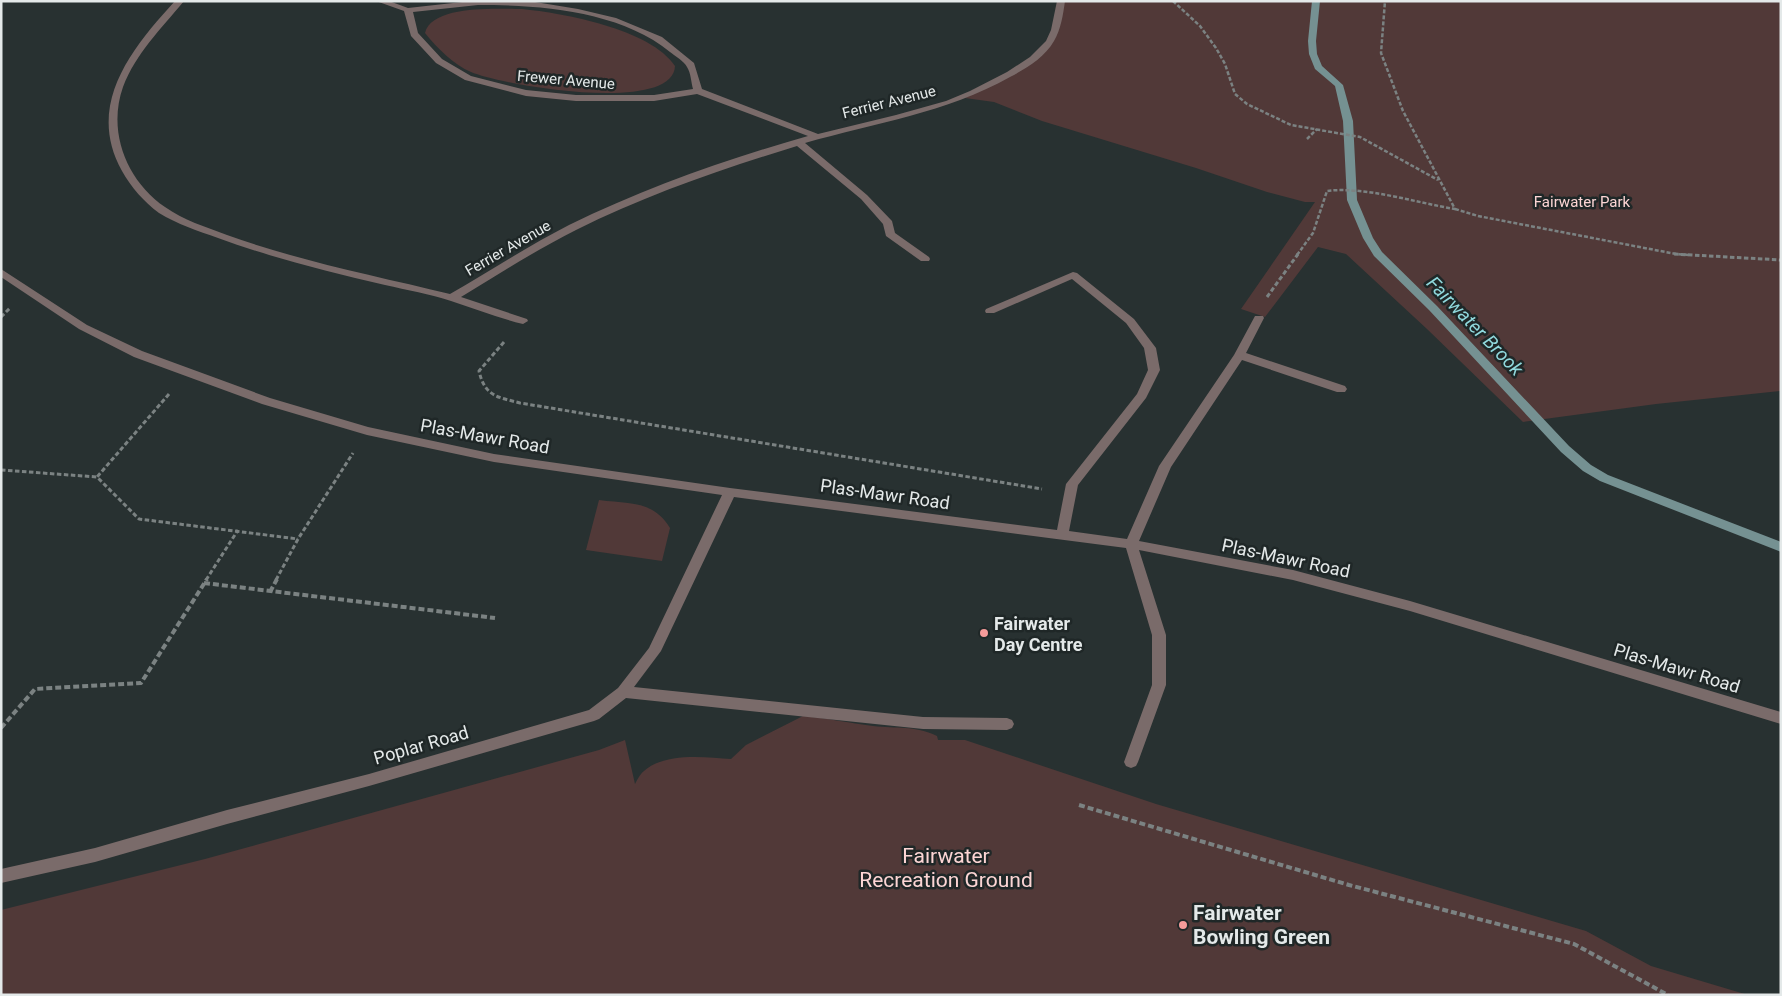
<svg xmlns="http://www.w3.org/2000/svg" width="1782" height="996" viewBox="0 0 1782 996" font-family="Roboto,sans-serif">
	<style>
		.green { fill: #513938 }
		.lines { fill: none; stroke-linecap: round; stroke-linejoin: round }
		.stream { fill: #759192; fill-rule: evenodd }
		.path-far2 { stroke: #7b8282; stroke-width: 2.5; stroke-dasharray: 4 2; stroke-linecap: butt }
		.path-far1 { stroke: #7b8282; stroke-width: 3; stroke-dasharray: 4.5 2.5; stroke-linecap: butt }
		.path { stroke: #7b8282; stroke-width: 4; stroke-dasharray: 6 3; stroke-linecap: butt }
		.minor { fill: #7a6b6a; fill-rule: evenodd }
		.poi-dot { fill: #f59b9a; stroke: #1f2727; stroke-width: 2 }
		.labels { text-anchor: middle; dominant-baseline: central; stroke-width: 5; stroke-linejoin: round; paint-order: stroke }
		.far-street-label { font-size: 15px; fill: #e4e9e9; stroke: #1f2727 }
		.far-park-label { font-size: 15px; fill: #fcd5d4; stroke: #1f2727 }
		.street-label { font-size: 18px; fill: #e4e9e9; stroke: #1f2727 }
		.poi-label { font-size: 18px; font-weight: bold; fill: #e4e9e9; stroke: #1f2727; text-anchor: start }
		.water-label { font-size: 19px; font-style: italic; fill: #90d8dc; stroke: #1f2727 }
		.near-park-label { font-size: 21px; fill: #fcd5d4; stroke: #1f2727 }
		.near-poi-label { font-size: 21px; font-weight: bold; fill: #e4e9e9; stroke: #1f2727; text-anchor: start }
	</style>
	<rect width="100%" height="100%" fill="#283131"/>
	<g class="green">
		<polygon points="1061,1 1781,1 1781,391 1656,404 1523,422 1427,329 1346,254 1318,247 1265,317 1241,309 1315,202 1305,202 1267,192 1196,168 1042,121 994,102 965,98 997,81 1048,45"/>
		<path d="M 522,9 C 563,13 651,29 675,66 C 673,115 501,85 471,72 C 454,65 437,48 425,33 C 432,4 500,9 522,9 Z"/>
		<path d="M 599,500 C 629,504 653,500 670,528 L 662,561 L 586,550 Z"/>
		<path d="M 803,716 C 827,718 849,723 873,726 C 897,729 914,725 937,736 L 938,740 L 965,740 L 1156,804 L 1586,931 L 1651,966 L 1748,995 L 1,995 L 1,910 L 205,859 L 599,750 L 625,740 L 635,784 C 637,780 640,774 644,771 C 665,752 705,757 731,759 L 746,745 Z"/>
	</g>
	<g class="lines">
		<polygon class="stream" points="1312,1 1320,1 1316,41 1317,54 1322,66 1343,85 1353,121 1357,200 1373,238 1382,252 1437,306 1569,446 1591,465 1608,475 1781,542 1781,552 1600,481 1583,471 1561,452 1429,310 1374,256 1363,238 1347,200 1343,121 1335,86 1315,69 1309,54 1308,41"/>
		<g class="path-far2">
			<polyline points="1173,1 1200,26 1216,48 1225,64 1235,94 1247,104 1291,125 1360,137 1438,180"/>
			<polyline points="1307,139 1317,129"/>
			<polyline points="1455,209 1478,216 1676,254 1690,255"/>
			<path d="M 1297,255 L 1313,233 L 1327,191 C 1365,186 1417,203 1455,209 L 1403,111 L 1381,53 L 1385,1"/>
		</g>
		<g class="path-far1">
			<polyline points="1674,254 1781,260"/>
			<polyline points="1267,297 1298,254"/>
			<polyline points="1,317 10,308"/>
			<path d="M 504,342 L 479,371 C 485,397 498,397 520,403 L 1042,489"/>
			<polyline points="169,394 97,477 139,519 298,539"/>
			<polyline points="1,470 97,477"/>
			<polyline points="206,580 238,530"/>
			<polyline points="276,580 298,539 353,453"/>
		</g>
		<g class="path">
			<polyline points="204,583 495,618"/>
			<polyline points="270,592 277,579"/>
			<polyline points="1,728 35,689 141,683 207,579"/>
			<polyline points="1079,805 1349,885 1574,944 1668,995"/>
		</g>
		<g class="minor">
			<path d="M 175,1 L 184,1 C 161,29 136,53 123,87 C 107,132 127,181 165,207 C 183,220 206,227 227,235 C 299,261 376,276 450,294 C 490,271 528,246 569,225 C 645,188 727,159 808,136 L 697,94 L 654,101 L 576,101 L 526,96 L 465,80 L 436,63 L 411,36 L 404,11 L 376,1 L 389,1 L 408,8 L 471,1 L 529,1 L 578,9 L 616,18 L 662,37 L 694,63 L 702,89 L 818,134 L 896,115 L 946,101 L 970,91 L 1007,72 L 1030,57 L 1046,41 L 1051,30 L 1057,1 L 1065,1 C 1063,15 1061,29 1054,41 C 1044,58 1027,68 1010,77 C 946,113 875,123 805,143 L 867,195 L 892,221 L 895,233 L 929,257 L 930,259 L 929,261 L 921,261 L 886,236 L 883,224 L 861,199 L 797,146 C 722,169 646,195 576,230 C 536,250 499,274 461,297 L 527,319 L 528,321 L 523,324 C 499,318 475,309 451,301 C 430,294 407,290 385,285 C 329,272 272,258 218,238 C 198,231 177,224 159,213 C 144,202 131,187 122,171 C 85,105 132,48 175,1 ZM 478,5 C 540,5 620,11 670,52 C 675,56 684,61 687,67 C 691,73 691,82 693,89 L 654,95 L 576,95 L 526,90 L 471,76 L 442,59 L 418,33 L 413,12 Z"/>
			<polygon points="1,269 87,325 142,351 270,398 368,427 494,454 730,488 1057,530 1066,484 1137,394 1148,370 1144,348 1126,323 1072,279 994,313 986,313 985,311 986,309 1073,272 1077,273 1134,319 1156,348 1160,370 1146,398 1078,485 1069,531 1127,539 1159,466 1234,355 1255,316 1263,316 1264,318 1246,353 1345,386 1347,389 1345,392 1337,392 1242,360 1171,467 1139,541 1293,570 1410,601 1781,712 1781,724 1410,611 1293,580 1139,550 1166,635 1166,685 1138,762 1136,766 1131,768 1126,766 1124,762 1152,685 1152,635 1126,548 734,497 661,651 634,687 923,717 1007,718 1012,720 1014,724 1012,728 1007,730 923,729 626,698 599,719 594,721 369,786 227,824 95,862 1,883 1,869 95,848 227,810 369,774 589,710 618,688 649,648 722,495 494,462 367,435 262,404 134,357 79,329 1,277"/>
		</g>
	</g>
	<g class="poi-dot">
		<circle cx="984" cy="633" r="5"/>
		<circle cx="1183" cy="925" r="5"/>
	</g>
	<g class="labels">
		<g class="far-street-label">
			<text transform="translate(566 80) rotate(5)">Frewer Avenue</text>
			<text transform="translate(889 102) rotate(-14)">Ferrier Avenue</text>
			<text transform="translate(508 248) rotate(-30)">Ferrier Avenue</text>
		</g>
		<g class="far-park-label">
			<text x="1582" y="202">Fairwater Park</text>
		</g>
		<g class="street-label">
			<text transform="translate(485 436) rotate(10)">Plas-Mawr Road</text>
			<text transform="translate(885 494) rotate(8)">Plas-Mawr Road</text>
			<text transform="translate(1286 558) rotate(12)">Plas-Mawr Road</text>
			<text transform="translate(1677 668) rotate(17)">Plas-Mawr Road</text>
			<text transform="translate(421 745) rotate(-16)">Poplar Road</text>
		</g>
		<g class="poi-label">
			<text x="994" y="623">Fairwater<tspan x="994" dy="21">Day Centre</tspan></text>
		</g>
		<g class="water-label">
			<text transform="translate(1475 326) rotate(46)">Fairwater Brook</text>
		</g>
		<g class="near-park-label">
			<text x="946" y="856">Fairwater<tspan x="946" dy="24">Recreation Ground</tspan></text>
		</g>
		<g class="near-poi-label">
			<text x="1193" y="913">Fairwater<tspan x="1193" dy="24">Bowling Green</tspan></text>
		</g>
	</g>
	<rect width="1782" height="996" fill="none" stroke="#e4e9e9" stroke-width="5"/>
</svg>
